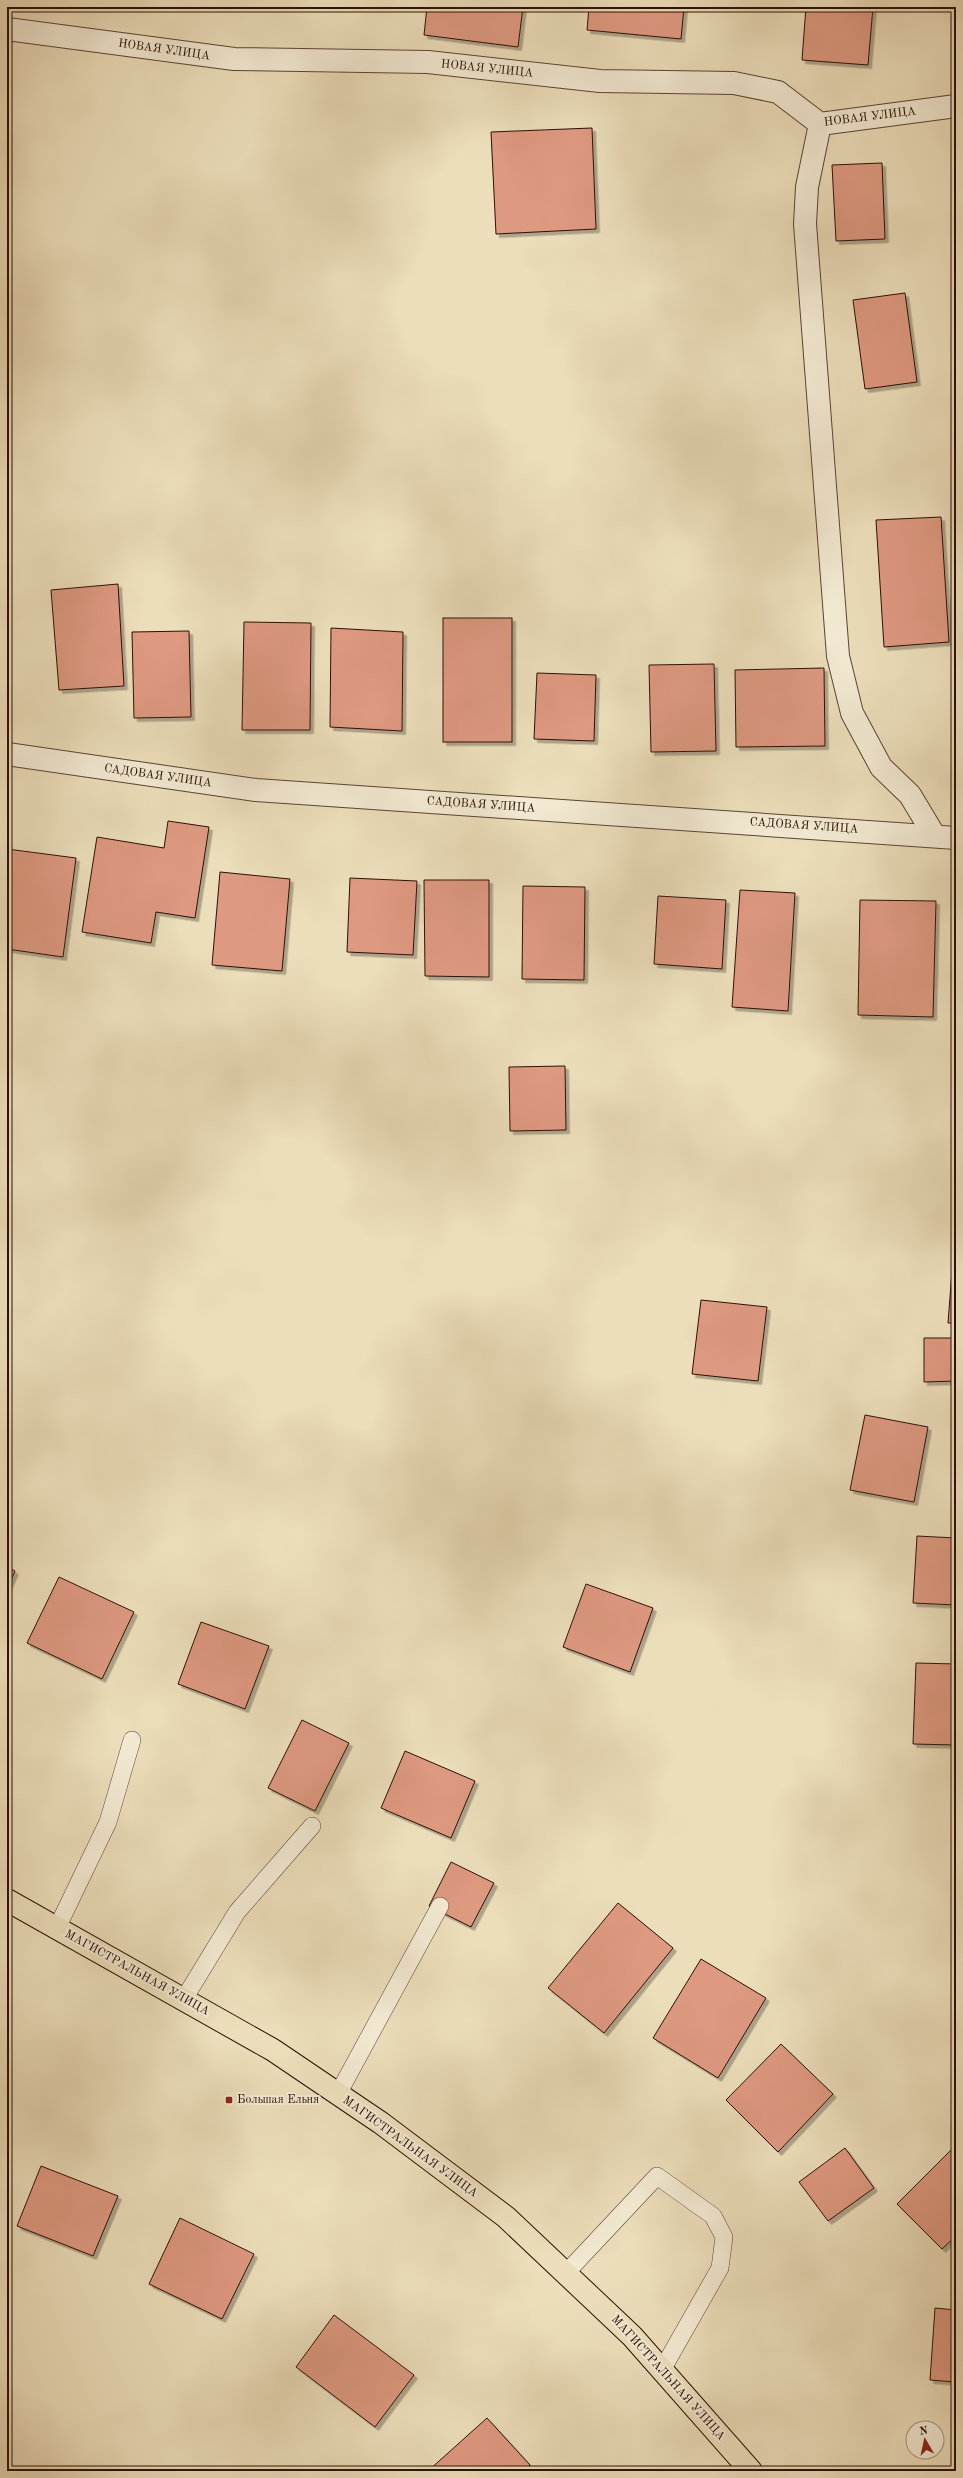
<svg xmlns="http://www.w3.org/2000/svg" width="963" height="2478" viewBox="0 0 963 2478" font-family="'Old Standard TT',serif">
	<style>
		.building { fill: #de9981; stroke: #2b1006; filter: url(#shadow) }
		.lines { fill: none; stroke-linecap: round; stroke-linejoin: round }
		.lane-casing { stroke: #5b4433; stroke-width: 18 }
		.street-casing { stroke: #5b4433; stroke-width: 24 }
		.primary-casing { stroke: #2b1006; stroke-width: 24 }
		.lane { stroke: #f3ead3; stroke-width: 17 }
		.street { stroke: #f3ead3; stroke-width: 22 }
		.primary { stroke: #ecdebb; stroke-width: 22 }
		.poi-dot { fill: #8f2418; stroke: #f3ead3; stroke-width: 1.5 }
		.labels { text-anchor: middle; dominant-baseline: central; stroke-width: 4; stroke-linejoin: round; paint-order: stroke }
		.street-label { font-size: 12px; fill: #2b1006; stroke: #f3ead3 }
		.poi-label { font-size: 12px; fill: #2b1006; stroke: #f3ead3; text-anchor: start }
	</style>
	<defs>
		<filter id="shadow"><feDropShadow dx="3.5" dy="3.5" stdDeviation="0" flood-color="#0004"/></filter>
	</defs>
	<rect width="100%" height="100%" fill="#ecdebb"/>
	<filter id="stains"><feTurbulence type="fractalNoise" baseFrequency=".005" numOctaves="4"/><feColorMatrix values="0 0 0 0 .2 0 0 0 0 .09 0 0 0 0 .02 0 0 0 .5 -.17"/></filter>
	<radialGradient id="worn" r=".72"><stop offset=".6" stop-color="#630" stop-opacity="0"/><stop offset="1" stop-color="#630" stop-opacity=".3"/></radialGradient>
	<g class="building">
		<polygon points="427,7 523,7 518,47 424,35"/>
		<polygon points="589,7 684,7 681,39 587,30"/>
		<polygon points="806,7 873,7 868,65 802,60"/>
		<polygon points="592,128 596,229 496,234 491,132"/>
		<polygon points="882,163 885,239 836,241 832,165"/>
		<polygon points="905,293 917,382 865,389 853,300"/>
		<polygon points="941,517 949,642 884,647 876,520"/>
		<polygon points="118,584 124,686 59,690 51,590"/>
		<rect x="443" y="618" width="69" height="124"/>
		<polygon points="244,622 311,623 310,730 242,730"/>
		<polygon points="331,628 403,632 402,731 330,727"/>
		<polygon points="189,631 191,717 134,718 132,632"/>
		<polygon points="953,656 956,656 956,752 954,752"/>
		<polygon points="714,664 716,751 651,752 649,665"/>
		<polygon points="824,668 825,746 736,747 735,670"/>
		<polygon points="537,673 596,675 594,741 534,739"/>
		<polygon points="168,821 209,827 195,918 156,912 151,943 82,932 97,837 164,848"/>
		<polygon points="7,849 76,858 63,957 7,949"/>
		<polygon points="220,872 290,879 282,971 212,965"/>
		<polygon points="350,878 417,881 413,955 347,952"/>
		<polygon points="424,880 489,880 489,977 425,976"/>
		<polygon points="523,886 585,887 584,980 522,979"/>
		<polygon points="740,890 795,893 788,1011 732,1007"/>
		<polygon points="658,896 726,900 722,969 654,964"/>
		<polygon points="860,900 936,901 933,1017 858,1015"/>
		<polygon points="565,1066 566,1130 510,1131 509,1067"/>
		<polygon points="952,1271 956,1271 956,1323 948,1323"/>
		<polygon points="701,1300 767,1307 758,1381 692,1374"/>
		<polygon points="924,1338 956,1338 956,1381 924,1382"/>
		<polygon points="865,1415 928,1427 914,1502 850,1490"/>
		<polygon points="917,1536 956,1538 956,1605 913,1603"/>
		<polygon points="7,1567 15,1571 7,1589"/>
		<polygon points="59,1577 134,1612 102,1679 27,1643"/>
		<polygon points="586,1584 653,1608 630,1672 563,1647"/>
		<polygon points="201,1622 269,1646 245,1709 178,1684"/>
		<polygon points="916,1663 956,1664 956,1745 913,1744"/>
		<polygon points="302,1720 349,1743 315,1811 268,1788"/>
		<polygon points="405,1751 475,1781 451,1838 381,1808"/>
		<polygon points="451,1862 494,1883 471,1927 429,1906"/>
		<polygon points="618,1903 673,1948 604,2033 548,1988"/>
		<polygon points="701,1959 766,1998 718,2078 653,2038"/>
		<polygon points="781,2044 833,2094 778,2152 726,2100"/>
		<polygon points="956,2145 956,2236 942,2249 897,2204"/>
		<polygon points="845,2148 874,2188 828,2221 799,2182"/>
		<polygon points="41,2166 118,2196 93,2256 17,2226"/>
		<polygon points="180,2218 254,2254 222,2319 149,2284"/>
		<polygon points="935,2308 956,2310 956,2382 930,2380"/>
		<polygon points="334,2315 414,2375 375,2427 296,2367"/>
		<polygon points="487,2418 530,2465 523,2471 428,2471"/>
	</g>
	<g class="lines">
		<defs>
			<g id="lane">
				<polyline points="57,1928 108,1822 132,1740"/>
				<polyline points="184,1999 237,1912 312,1826"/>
				<polyline points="338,2094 440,1906"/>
				<polyline points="566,2273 657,2176 713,2216 724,2237 720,2268 662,2370"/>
			</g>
			<g id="street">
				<polyline points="7,29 234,59 428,62 600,81 734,83 778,92 820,124 956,106"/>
				<polyline points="820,124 807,187 805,224 838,656 852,713 881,767 910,795 934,835"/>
				<polyline points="7,754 256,790 956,838"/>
			</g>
			<polyline id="primary" points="7,1900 273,2050 381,2123 506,2217 632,2336 751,2471"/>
		</defs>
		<use href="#lane" class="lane-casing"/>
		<use href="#street" class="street-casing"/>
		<use href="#primary" class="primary-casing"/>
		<use href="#lane" class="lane"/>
		<use href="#street" class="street"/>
		<use href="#primary" class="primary"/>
	</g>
	<rect class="poi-dot" x="225" y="2096" width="8" height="8" rx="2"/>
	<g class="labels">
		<g class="street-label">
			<text transform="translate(164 50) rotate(8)">НОВАЯ УЛИЦА</text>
			<text transform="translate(487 69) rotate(6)">НОВАЯ УЛИЦА</text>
			<text transform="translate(870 117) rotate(-7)">НОВАЯ УЛИЦА</text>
			<text transform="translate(158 776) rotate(8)">САДОВАЯ УЛИЦА</text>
			<text transform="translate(481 805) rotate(4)">САДОВАЯ УЛИЦА</text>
			<text transform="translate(804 826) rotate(4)">САДОВАЯ УЛИЦА</text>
			<text transform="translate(137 1973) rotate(29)">МАГИСТРАЛЬНАЯ УЛИЦА</text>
			<text transform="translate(410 2147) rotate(36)">МАГИСТРАЛЬНАЯ УЛИЦА</text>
			<text transform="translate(668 2378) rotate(48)">МАГИСТРАЛЬНАЯ УЛИЦА</text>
		</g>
		<g class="poi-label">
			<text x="237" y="2100">Большая Ельня</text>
		</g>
	</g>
	<rect width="963" height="2478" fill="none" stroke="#ecdebb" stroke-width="24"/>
	<rect x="8" y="8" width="947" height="2462" fill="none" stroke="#2b1006" stroke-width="2"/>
	<rect x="12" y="12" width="939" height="2454" fill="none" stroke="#2b1006"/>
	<g transform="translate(925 2440) rotate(351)"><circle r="19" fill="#f3ead3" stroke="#a39381"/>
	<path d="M0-3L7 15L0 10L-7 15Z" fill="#8f2418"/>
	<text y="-6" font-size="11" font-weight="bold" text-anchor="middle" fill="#2b1006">N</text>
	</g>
	<rect width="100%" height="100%" filter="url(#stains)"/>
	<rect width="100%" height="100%" fill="url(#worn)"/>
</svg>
